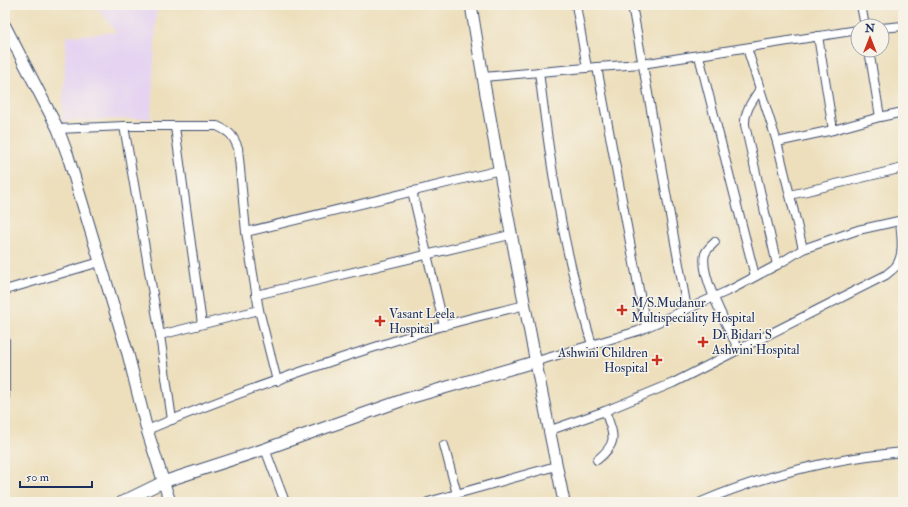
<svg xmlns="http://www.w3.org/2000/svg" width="908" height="507" viewBox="0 0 908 507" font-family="'IM FELL Double Pica',serif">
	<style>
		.built { fill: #e5d3f1 }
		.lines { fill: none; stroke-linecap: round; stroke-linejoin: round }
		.street-casing { stroke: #3a496c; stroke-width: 10 }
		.secondary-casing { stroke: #3a496c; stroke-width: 13 }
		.street { stroke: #fff; stroke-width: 8 }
		.secondary { stroke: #fff; stroke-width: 11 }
		.poi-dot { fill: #c8321e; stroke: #f7f3e8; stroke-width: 1.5 }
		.labels { text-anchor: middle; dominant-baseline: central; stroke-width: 3; stroke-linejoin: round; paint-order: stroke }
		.poi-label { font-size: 13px; fill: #1b2f5e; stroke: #f7f3e8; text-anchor: start }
	</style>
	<rect width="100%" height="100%" fill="#f7f3e8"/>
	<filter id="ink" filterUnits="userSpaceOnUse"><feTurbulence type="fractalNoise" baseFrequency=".025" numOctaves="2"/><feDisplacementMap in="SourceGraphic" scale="8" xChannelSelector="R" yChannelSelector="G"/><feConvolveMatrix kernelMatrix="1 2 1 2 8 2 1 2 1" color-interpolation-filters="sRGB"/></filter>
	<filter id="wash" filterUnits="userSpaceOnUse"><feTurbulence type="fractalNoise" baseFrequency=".012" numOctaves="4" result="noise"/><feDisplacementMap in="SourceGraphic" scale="16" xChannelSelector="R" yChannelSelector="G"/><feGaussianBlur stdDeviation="0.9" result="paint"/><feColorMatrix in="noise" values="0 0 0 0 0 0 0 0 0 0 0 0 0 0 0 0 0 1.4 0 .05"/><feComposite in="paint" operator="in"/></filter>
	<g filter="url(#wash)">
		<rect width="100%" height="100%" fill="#eddfbc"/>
		<polygon class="built" points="95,5 157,5 151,118 62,121 66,36 116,32"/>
	</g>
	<g filter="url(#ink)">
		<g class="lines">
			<defs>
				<g id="street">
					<polyline points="576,5 587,68"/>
					<polyline points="632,5 687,309"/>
					<polyline points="861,5 865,26"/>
					<polyline points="882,28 903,26"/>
					<polyline points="818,36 833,130"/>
					<polyline points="747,48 777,142"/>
					<polyline points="869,50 880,117"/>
					<polyline points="699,56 755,276"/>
					<polyline points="597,67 646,327"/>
					<path d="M 539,72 C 545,117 550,163 559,208 C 567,255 579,300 592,345"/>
					<polyline points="483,77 597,67 642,64 858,30"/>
					<path d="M 760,89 C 753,100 744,111 745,125 L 777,265"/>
					<path d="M 124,126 L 217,126 C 230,132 233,135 238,148 L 246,232 L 259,310 L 160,335"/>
					<polyline points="175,127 202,324"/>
					<polyline points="58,129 124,126 160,335 172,420"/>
					<polyline points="412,191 444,326"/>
					<polyline points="790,195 903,168"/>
					<polyline points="246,232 500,170"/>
					<path d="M 715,242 C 711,246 707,249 705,254 C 699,276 729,329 739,350"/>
					<polyline points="803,249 777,142 833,130 880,117 903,112"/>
					<polyline points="5,290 100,262"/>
					<polyline points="256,295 510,235"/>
					<polyline points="259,310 277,381"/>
					<polyline points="5,340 5,396"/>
					<polyline points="534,362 638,331 732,289 777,265 803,249 858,230 903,220"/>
					<path d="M 147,430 C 243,390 343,356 442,326 C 469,318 497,312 525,305"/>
					<path d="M 548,431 L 605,411 L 673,383 L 886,275 C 889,272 894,269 896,266 C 905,254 901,235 900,221"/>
					<polyline points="444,445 457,494"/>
					<polyline points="265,449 285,502"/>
					<path d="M 597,460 C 619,442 614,436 605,411"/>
					<polyline points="428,502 556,466"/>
					<path d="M 701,502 C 765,475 834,458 903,452"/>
				</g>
				<g id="secondary">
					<path d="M 471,5 C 498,171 530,337 564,502"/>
					<polyline points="5,26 58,129 68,156 128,354 147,430 170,502"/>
					<polyline points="122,502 163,482 265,449 406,399 534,362"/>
				</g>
			</defs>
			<use href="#street" class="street-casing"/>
			<use href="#secondary" class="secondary-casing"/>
			<use href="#street" class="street"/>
			<use href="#secondary" class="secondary"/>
		</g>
	</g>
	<g class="poi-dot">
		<path d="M620 304h4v4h4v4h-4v4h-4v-4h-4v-4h4z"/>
		<path d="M378 315h4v4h4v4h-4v4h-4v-4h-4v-4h4z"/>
		<path d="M701 336h4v4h4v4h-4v4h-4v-4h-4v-4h4z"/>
		<path d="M655 354h4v4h4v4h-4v4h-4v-4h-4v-4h4z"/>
	</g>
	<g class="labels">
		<g class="poi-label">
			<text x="631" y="303">M/S.Mudanur<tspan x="631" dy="15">Multispeciality Hospital</tspan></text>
			<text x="389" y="314">Vasant Leela<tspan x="389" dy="15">Hospital</tspan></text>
			<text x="712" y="335">Dr Bidari S<tspan x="712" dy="15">Ashwini Hospital</tspan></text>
			<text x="648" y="353" text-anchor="end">Ashwini Children<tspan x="648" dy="15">Hospital</tspan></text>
		</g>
	</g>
	<rect width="908" height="507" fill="none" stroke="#f7f3e8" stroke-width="20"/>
	<g transform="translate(870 38)"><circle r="19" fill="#f7f3e8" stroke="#9fa5b1"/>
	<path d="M0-3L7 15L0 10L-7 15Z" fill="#c8321e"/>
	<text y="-6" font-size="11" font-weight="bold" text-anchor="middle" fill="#1b2f5e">N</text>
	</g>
	<path d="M20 481v6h72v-6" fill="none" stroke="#1b2f5e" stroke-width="2"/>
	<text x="26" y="481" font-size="12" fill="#1b2f5e" stroke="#f7f3e8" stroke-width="3" paint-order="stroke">50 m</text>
</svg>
